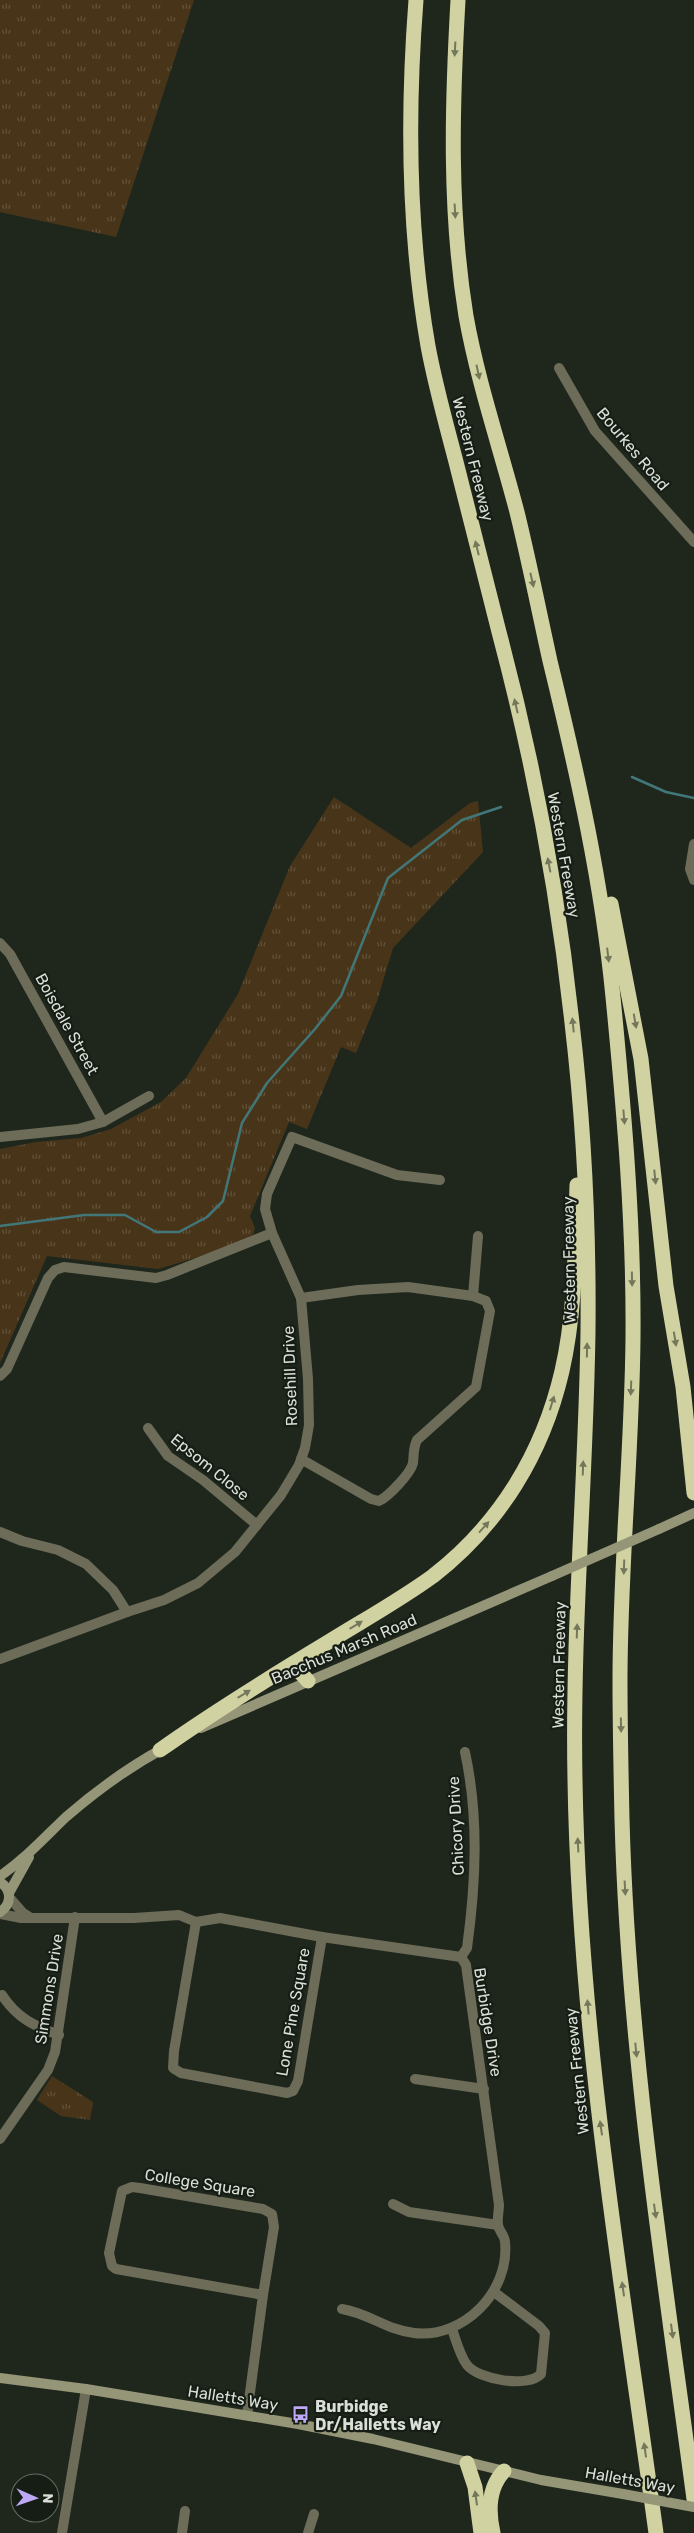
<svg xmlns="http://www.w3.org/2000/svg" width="694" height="2533" viewBox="0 0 694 2533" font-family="Rubik,sans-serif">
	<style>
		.grass { fill: url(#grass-tufts) }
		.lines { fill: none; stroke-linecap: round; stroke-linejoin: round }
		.stream { stroke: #427779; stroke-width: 2.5 }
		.street { stroke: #6c6c59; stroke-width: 10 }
		.secondary { stroke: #959577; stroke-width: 10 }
		.highway { stroke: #d1d2a2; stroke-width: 15 }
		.secondary-bridge { stroke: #959577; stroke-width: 10 }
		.oneway { fill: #74785b }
		.labels { text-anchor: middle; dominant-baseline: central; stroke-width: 4.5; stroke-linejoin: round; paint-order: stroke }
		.street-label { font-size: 16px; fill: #dadfd8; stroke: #161d14 }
		.poi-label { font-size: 16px; font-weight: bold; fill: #dadfd8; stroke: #161d14; text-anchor: start }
	</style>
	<defs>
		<pattern id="grass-tufts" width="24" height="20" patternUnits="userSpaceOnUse" patternTransform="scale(1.25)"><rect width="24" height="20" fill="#483519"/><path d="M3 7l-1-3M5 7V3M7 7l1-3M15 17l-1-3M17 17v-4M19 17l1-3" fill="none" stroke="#62523a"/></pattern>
	</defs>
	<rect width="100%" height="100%" fill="#1f271d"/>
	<g class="grass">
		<polygon points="0,0 194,0 116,237 0,212"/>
		<polygon points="334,797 411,848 470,803 478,801 483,852 393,948 377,1001 356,1053 341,1047 307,1129 289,1122 250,1216 255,1228 253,1235 215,1252 158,1269 47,1256 0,1363 0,1149 36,1142 81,1138 111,1129 161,1102 186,1078 238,994 290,866"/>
		<polygon points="52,2076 93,2102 90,2120 61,2116 37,2100"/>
	</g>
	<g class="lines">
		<g class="stream">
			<polyline points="632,777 666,792 694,798"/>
			<polyline points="0,1226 84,1215 125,1215 156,1232 179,1232 207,1217 223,1201 242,1123 267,1083 315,1029 341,996 388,878 462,820 501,807"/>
		</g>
		<g class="street">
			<polyline points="559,368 595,431 694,542"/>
			<polyline points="694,844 690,869 694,880"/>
			<polyline points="0,943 10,954 103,1122"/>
			<polyline points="0,1137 78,1129 103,1122 149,1096"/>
			<polyline points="473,1296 478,1236"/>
			<path d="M 301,1298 L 358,1290 L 408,1287 L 473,1296 L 486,1301 L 490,1311 L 476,1387 L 417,1440 C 413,1448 414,1454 413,1463 C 411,1473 388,1497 379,1501 L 371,1499 L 301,1459"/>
			<polyline points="0,1376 7,1369 48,1278 55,1270 64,1267 156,1278 167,1275 272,1233"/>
			<polyline points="148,1428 168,1456 203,1480 257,1525"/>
			<polyline points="0,1532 22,1541 58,1550 86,1564 113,1590 127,1612"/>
			<polyline points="0,1659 127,1612 164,1600 198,1583 235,1552 281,1495 299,1465 305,1448 309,1425 308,1379 301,1298 272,1233 265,1209 267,1194 292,1137 397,1175 440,1180"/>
			<polyline points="9,1897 23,1913 31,1918"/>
			<polyline points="0,1914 21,1918 134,1918 179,1915 196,1922 220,1918 322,1937 461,1957"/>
			<polyline points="196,1922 174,2051 173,2068 181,2073 287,2093 293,2091 298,2081 322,1937"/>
			<path d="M 461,1957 L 467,1948 C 476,1882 479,1817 465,1752"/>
			<path d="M 2,1995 C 17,2018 34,2026 59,2035"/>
			<polyline points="415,2079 484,2089"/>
			<polyline points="0,2139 48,2070 55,2052 75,1917"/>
			<polyline points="393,2204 409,2212 498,2225"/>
			<path d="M 342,2309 C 368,2313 387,2330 414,2333 C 463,2339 510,2292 505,2242 C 505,2236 499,2231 498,2225 C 497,2219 499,2211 499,2205 L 466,1965 L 461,1957"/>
			<path d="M 452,2329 C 456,2340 460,2356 467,2365 C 479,2380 528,2388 541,2374 L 545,2333 L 539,2326 L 494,2292"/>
			<polyline points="247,2415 263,2295 274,2227 272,2214 263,2209 140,2188 132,2187 122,2191 109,2253 112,2266 116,2269 263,2295"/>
			<polyline points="62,2533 86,2389"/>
			<polyline points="182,2533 185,2511"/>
			<polyline points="308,2533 314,2514"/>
		</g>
		<g class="secondary">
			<polyline points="659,1529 694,1513"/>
			<polyline points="201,1728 552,1576"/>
			<path d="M 0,1876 C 25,1859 44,1838 66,1817 C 96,1791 129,1767 164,1748"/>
			<path d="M 0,1882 C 12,1890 12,1904 0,1912"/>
			<polyline points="9,1893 29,1857"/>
			<polyline points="0,2378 86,2389 298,2424 373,2439 541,2480 623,2494"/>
		</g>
		<g class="highway">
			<path d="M 416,0 C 407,116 408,231 428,346 C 435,384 445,420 455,458 C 470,516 484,574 499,632 C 533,760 558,892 572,1023 C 584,1125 589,1228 588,1331 C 586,1481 572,1630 575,1780 C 579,2033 622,2283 656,2533"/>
			<path d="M 458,0 C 452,106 449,211 466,316 C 478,383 500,447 517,512 C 529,561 539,611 550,661 C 577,772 602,882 613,997 C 624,1110 634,1224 633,1338 C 632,1452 620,1566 620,1680 C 620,1726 621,1773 622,1819 C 628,2048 664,2273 694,2499"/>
			<polyline points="611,904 641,1059 666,1286 683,1387 694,1493"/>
			<polyline points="300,1660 299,1671 308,1681"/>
			<path d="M 160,1750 C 215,1711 272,1676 330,1641 C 364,1620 400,1600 433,1576 C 500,1524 543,1453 562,1371 C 576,1310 575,1247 577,1185"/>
			<polyline points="467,2463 475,2487 481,2533"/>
			<path d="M 493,2533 C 488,2511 488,2488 504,2471"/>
		</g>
		<g class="secondary-bridge">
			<polyline points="552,1576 659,1529"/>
			<polyline points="623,2494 694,2507"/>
		</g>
	</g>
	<defs><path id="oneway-solid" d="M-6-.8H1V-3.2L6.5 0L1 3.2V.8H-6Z" transform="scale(1.25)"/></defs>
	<g class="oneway">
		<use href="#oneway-solid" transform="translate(455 49) rotate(93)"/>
		<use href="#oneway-solid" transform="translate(455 211) rotate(87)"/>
		<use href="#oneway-solid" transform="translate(478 372) rotate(78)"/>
		<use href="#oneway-solid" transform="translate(477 548) rotate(-104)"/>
		<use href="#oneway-solid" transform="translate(532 580) rotate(77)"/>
		<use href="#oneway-solid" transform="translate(516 706) rotate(-103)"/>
		<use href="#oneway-solid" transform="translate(549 865) rotate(-101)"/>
		<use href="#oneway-solid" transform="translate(608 955) rotate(83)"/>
		<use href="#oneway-solid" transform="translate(635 1021) rotate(80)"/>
		<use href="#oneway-solid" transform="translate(573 1025) rotate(-96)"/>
		<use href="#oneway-solid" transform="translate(624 1117) rotate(85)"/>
		<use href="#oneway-solid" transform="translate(655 1177) rotate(84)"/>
		<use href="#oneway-solid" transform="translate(632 1279) rotate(89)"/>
		<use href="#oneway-solid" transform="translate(675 1339) rotate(81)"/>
		<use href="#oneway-solid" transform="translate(587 1350) rotate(-89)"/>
		<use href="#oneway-solid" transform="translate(631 1388) rotate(92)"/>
		<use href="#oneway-solid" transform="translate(552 1403) rotate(-73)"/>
		<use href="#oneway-solid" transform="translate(583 1468) rotate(-88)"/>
		<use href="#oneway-solid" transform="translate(484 1527) rotate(-48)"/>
		<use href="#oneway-solid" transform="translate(624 1567) rotate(92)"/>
		<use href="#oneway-solid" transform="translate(356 1625) rotate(-31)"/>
		<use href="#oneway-solid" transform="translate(577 1631) rotate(-88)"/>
		<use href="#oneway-solid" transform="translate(244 1694) rotate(-31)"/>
		<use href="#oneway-solid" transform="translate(621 1725) rotate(89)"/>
		<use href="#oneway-solid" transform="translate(578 1845) rotate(-93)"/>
		<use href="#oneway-solid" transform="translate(625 1888) rotate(87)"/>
		<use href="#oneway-solid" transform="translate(588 2007) rotate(-95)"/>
		<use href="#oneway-solid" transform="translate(636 2050) rotate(84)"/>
		<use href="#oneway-solid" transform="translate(601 2128) rotate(-98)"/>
		<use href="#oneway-solid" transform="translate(655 2211) rotate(82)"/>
		<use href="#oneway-solid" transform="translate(623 2289) rotate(-98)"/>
		<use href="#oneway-solid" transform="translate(672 2331) rotate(82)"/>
		<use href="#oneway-solid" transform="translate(645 2450) rotate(-98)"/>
		<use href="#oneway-solid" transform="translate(476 2498) rotate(-98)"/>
	</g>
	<defs>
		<symbol id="bus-bare" viewBox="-9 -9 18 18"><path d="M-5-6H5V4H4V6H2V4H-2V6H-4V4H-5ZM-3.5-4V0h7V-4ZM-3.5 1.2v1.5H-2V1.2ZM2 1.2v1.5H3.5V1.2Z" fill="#bda9f5" stroke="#161d14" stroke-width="2.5" paint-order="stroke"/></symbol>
	</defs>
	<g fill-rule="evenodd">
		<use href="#bus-bare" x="288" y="2402" width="25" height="25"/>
	</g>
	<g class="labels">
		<g class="street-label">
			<text transform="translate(633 449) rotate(50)">Bourkes Road</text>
			<text transform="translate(473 459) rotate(76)">Western Freeway</text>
			<text transform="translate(564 855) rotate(80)">Western Freeway</text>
			<text transform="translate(67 1024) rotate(61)">Boisdale Street</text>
			<text transform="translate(569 1260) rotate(-91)">Western Freeway</text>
			<text transform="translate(290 1376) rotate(-92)">Rosehill Drive</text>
			<text transform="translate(210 1467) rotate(39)">Epsom Close</text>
			<text transform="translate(344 1649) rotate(-23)">Bacchus Marsh Road</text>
			<text transform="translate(559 1665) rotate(-89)">Western Freeway</text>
			<text transform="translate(456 1826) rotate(-93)">Chicory Drive</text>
			<text transform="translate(49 1989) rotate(-81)">Simmons Drive</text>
			<text transform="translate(293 2012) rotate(-80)">Lone Pine Square</text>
			<text transform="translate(488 2022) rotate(81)">Burbidge Drive</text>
			<text transform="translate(577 2071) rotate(-96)">Western Freeway</text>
			<text transform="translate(200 2183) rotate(9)">College Square</text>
			<text transform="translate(233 2398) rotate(9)">Halletts Way</text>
			<text transform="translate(630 2480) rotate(10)">Halletts Way</text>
		</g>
		<g class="poi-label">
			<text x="315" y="2406">Burbidge<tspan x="315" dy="18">Dr/Halletts Way</tspan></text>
		</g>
	</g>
	<g transform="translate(35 2498) rotate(92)"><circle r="24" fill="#161d14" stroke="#646b62"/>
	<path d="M0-4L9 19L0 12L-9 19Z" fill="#bda9f5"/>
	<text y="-8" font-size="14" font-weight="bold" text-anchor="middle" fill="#dadfd8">N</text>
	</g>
</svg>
